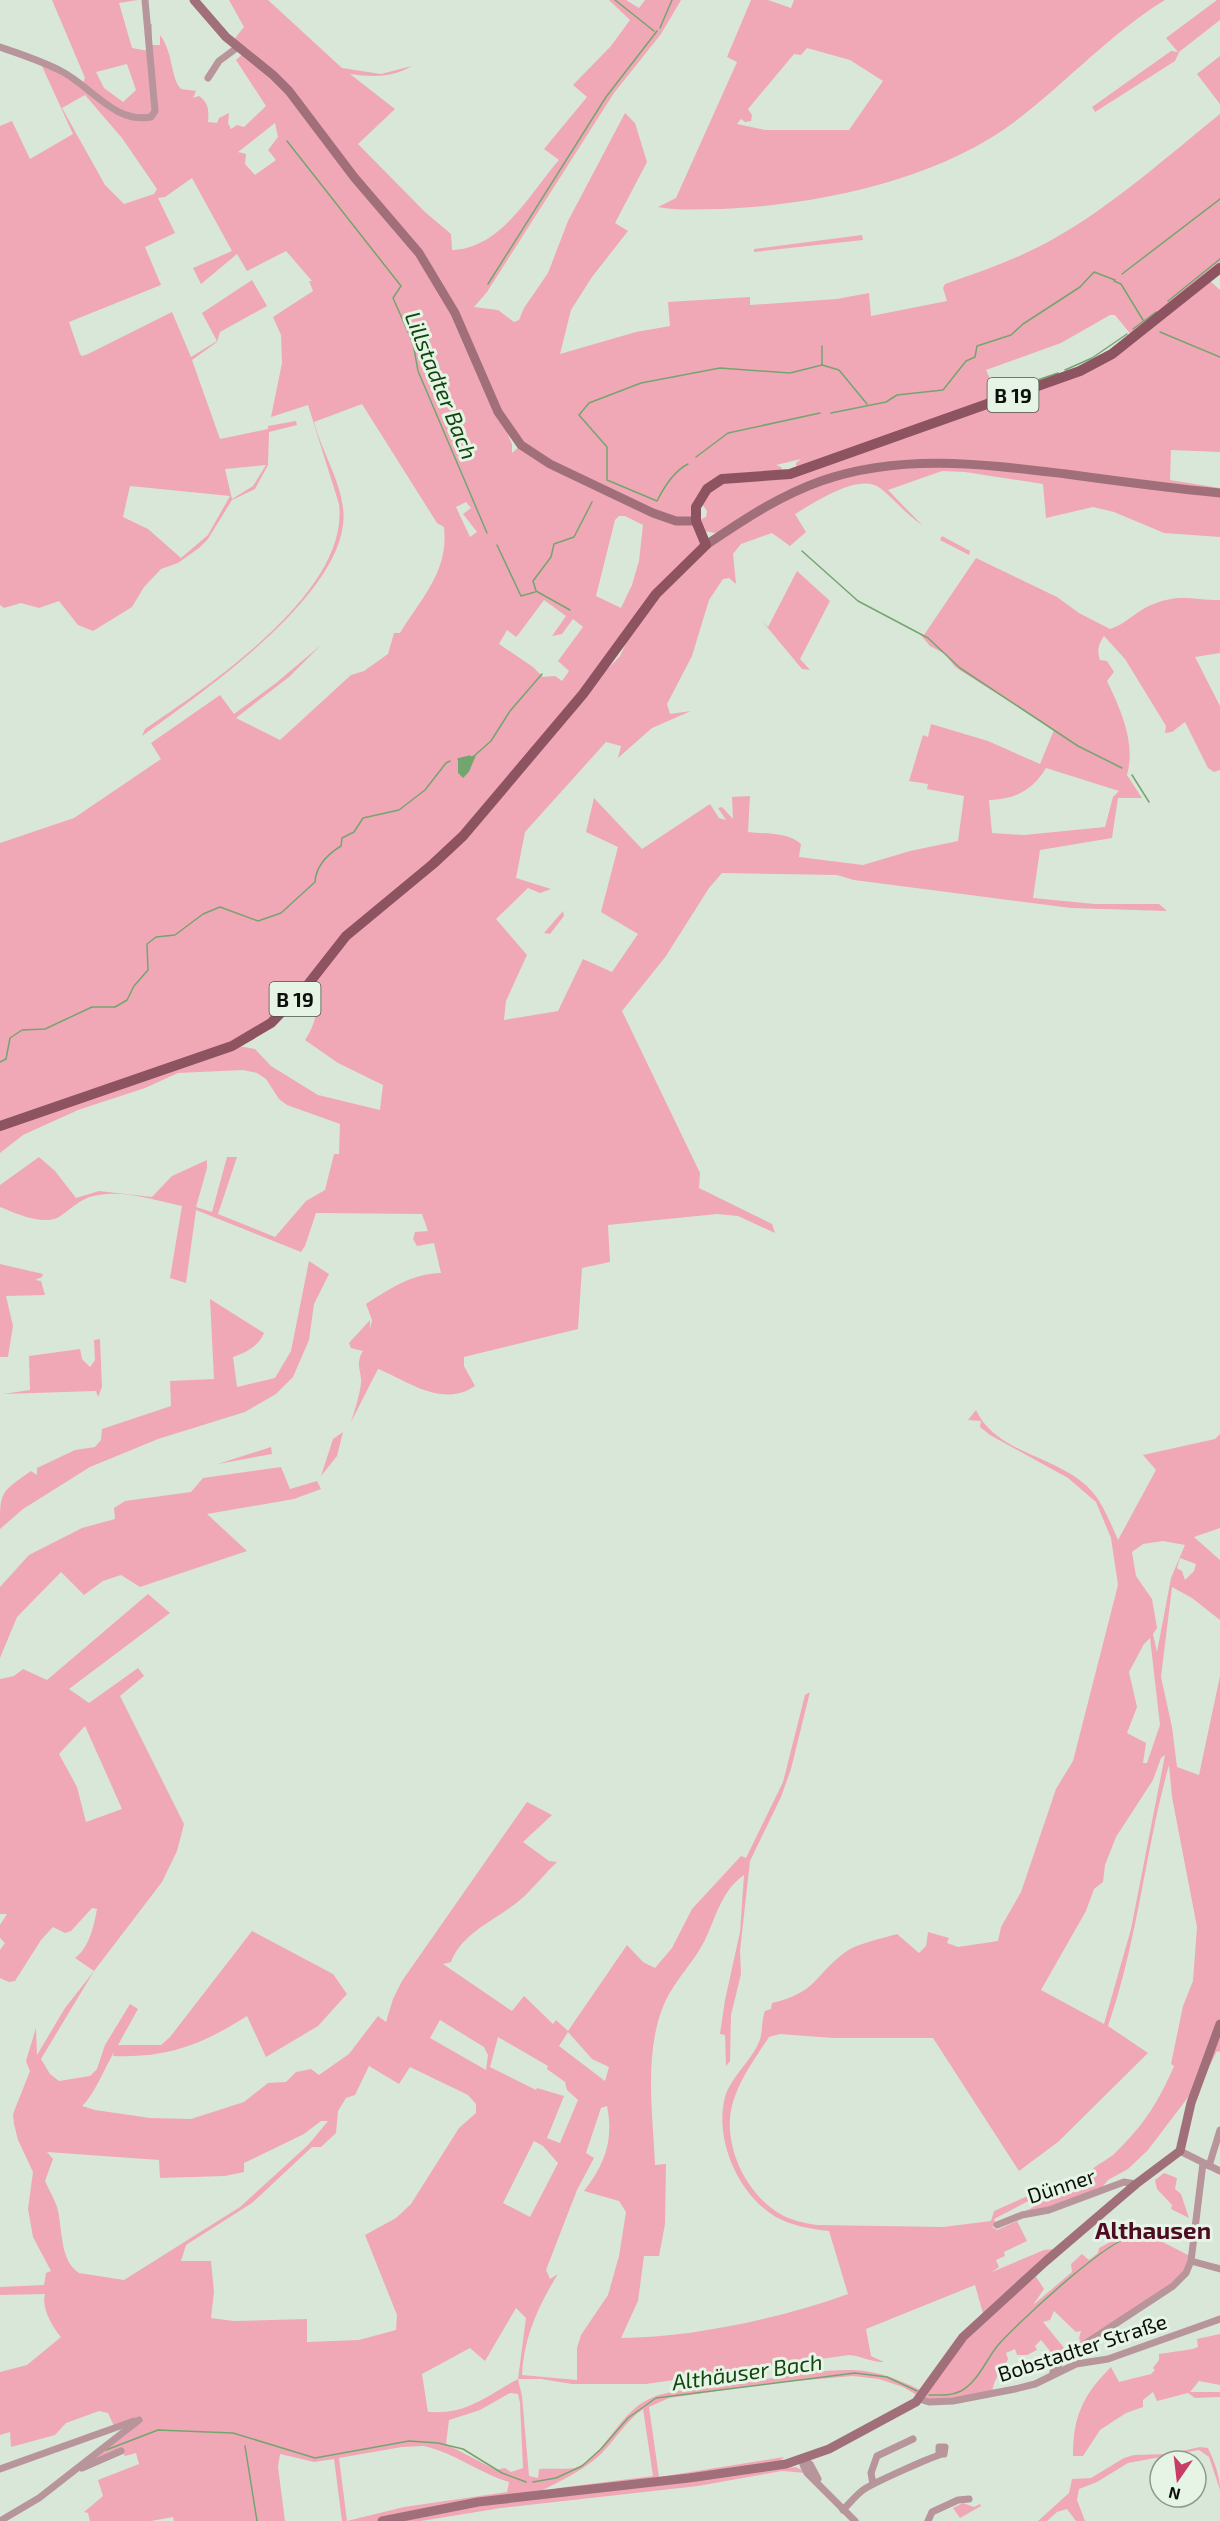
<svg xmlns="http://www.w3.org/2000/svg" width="1220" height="2521" viewBox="0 0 1220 2521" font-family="'Exo 2',sans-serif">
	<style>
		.green { fill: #f0a8b7; fill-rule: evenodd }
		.water { fill: #74a56f }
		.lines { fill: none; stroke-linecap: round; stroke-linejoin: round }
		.stream { stroke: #74a56f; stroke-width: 1.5 }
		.street { stroke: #b7959b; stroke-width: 7 }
		.secondary { stroke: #a06f79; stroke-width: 9 }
		.primary { stroke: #8e5360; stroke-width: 10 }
		.labels { text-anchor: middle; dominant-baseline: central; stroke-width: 6; stroke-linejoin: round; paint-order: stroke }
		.shield { fill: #e6f4e5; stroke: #4d554d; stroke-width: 1.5 }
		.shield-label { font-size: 20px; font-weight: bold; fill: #0c110c }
		.street-label { font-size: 21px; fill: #0c110c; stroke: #e6f4e5 }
		.water-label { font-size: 22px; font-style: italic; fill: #11450e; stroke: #e6f4e5 }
		.quarter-label { font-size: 24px; font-weight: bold; fill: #4f0b23; stroke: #e6f4e5 }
	</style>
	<rect width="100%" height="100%" fill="#d9e7d8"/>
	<g class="green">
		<path d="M 52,0 L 138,0 L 119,3 L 132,48 L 149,51 L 146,23 L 152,24 L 152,45 L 160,45 L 160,35 C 174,54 170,77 181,89 L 196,91 L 193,98 L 199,96 C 209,103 209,111 208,122 L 217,123 L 219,118 L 229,113 L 228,123 L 231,129 L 237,125 L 244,127 L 266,106 L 236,60 L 245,52 L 232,42 L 244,27 L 229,0 L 268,0 L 342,68 L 381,74 L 412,66 C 391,78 373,77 350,74 L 395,109 L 358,144 L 425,212 L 451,234 L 452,250 C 502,248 530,193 559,160 L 544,149 L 587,97 L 573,85 L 611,46 L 630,20 L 609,0 L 626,0 L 639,8 L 645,0 L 681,0 L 661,34 L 614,93 L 487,292 L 474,307 L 498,310 L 514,322 L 519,320 L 524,308 L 548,273 L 568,221 L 625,113 L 635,123 L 647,162 L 615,223 L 628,231 L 592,277 L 571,310 L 560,354 L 636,332 L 670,326 L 668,302 L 750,297 L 750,305 L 837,299 L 869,293 L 871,316 L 947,301 L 943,288 L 945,284 C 983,271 1020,258 1055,238 C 1112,206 1169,155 1220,114 L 1220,268 L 1207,278 L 1220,290 L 1220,452 L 1171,450 L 1170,480 L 1220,488 L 1220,537 L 1164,533 L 1114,512 L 1093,507 L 1046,518 L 1043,484 L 965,472 L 942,471 L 888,490 L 922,525 C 906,514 895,500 880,488 C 859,472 814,503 795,514 L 806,532 L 790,546 L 772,533 L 741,544 L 733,554 L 736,584 L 729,578 L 723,579 L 709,600 L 692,656 L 667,704 L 670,714 L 691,711 L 652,728 L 618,758 L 621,746 L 606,742 L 525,832 L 516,878 L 551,889 L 540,893 L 528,888 L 496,919 L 527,955 L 506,1001 L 504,1020 L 558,1011 L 583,959 L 612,972 L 638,934 L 601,912 L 618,847 L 586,832 L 594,798 L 642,849 L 710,804 L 719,818 L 726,820 L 718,808 L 722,807 L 733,819 L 732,797 L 750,796 L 748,832 C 766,834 788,832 801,844 L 799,857 L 863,865 L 910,851 L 958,841 L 964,796 L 927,789 L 928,784 L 909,781 L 923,735 L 928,737 L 931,724 L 988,741 L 1040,764 L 1054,730 L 955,667 L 945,654 L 930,646 L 920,634 L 924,635 L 976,558 L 1057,597 L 1079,613 L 1110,629 C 1126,624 1135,612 1151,605 C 1180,593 1191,600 1220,600 L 1220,653 L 1195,657 L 1220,706 L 1220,770 L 1214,772 L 1208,768 L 1185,722 L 1172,732 L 1165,733 L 1166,726 L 1125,659 L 1104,636 C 1098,645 1097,650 1100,660 L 1107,661 L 1114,672 L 1107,681 C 1121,710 1136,743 1127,775 L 1142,798 L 1118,798 L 1112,838 L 1040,850 L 1033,898 L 1095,904 L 1159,904 L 1167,911 L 1071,908 L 854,880 L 837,875 L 722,873 L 709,888 L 666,956 L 622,1011 L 700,1173 L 699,1188 L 772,1224 L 775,1233 L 738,1216 L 717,1214 L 608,1225 L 610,1262 L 582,1268 L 578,1329 L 464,1357 L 464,1366 L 475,1386 C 442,1408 410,1382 378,1369 L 351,1422 C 354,1413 362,1388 361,1379 C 360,1368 356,1362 363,1351 L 351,1348 L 349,1343 L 370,1320 L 370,1329 L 372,1320 L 366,1304 C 391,1288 411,1274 441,1273 L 434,1243 L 417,1246 L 413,1239 L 415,1232 L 428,1231 L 422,1214 L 316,1213 L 305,1246 L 301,1252 L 196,1210 L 186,1283 L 170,1278 L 182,1206 C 157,1201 125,1190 99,1195 C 81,1197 73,1208 59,1217 C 43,1226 15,1213 0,1207 L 0,1185 L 39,1157 L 55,1171 L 76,1198 L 99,1191 L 152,1197 L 172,1176 L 207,1160 L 207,1168 L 196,1207 L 212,1212 L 227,1157 L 237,1157 L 218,1214 L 275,1237 L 306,1201 L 325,1190 L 334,1154 L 339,1154 L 340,1124 L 287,1105 L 279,1099 L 266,1079 L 257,1073 L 243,1070 L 178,1073 L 145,1088 L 78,1110 L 23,1135 L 0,1153 L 0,843 L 74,818 L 161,759 L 151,743 L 220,695 L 234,714 L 276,683 L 321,645 L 289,677 L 236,718 L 280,740 L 351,675 L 364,671 L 388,654 L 394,633 L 400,633 C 422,597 449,571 444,527 L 437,523 L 362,404 L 314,422 C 321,449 340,480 343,508 C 354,589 201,693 142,736 L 145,729 C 209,685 350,592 339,504 L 308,405 L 271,417 L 282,363 L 281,335 L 273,317 L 313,291 L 309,281 L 312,281 L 286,251 L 247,271 L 237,254 L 201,284 L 193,268 L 232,251 L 192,178 L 165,197 L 158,198 L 175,233 L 145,247 L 161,285 L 69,322 L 80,354 L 82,356 L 88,354 L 172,312 L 191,357 L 217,341 L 202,313 L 252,280 L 267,306 L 220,332 L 217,342 L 192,360 L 220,439 L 268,429 L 268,426 L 296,421 L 297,425 L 269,432 L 268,465 L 255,489 L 232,500 L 208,539 L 199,548 L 178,563 L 161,569 L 144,587 L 132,607 L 93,631 L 78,625 L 59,601 L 39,608 L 21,603 L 4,608 L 0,605 L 0,126 L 12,121 L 30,159 L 73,134 L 41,64 L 2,51 L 0,47 L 46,64 L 83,83 L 85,78 ZM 127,64 L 136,90 L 123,102 L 104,88 L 96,72 ZM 85,95 L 122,138 L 157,189 L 154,194 L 124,204 L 105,185 L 62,108 ZM 275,123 L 278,137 L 268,150 L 276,160 L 255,175 L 245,164 L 246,154 L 238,152 ZM 1110,315 L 1115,315 L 1133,337 L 1094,365 L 1000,400 L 986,370 L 1061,343 ZM 500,416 L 521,445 L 512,453 L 512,444 ZM 801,459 L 796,463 L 796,472 L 784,475 L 781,467 L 776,465 ZM 266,465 L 253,486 L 232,499 L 225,469 ZM 130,486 L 230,496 L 208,535 L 181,558 L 148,529 L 123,517 ZM 699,500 L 707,511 L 706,517 L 696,521 ZM 466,502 L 471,508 L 463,514 L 477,532 L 470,537 L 456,507 ZM 619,516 L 625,516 L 643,525 L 639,561 L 632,585 L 621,608 L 596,596 L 615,520 ZM 730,529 L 706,545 L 699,530 L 715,533 ZM 544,600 L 566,616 L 552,636 L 562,634 L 573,619 L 583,627 L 558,661 L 569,671 L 562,681 L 555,676 L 543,677 L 533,667 L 499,644 L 507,630 L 516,637 L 518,635 ZM 639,616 L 620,656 L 583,694 L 620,637 ZM 475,755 L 469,772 L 463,777 L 458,773 L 458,759 ZM 1046,768 L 1119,791 L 1113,797 L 1105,827 L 1024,835 L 992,833 L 989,800 C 1015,799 1032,791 1046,768 ZM 311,981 C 321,1002 317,1022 305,1040 L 338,1063 L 383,1085 L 380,1110 L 318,1095 L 271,1066 L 255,1049 L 233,1045 L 271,1023 ZM 142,1076 L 141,1076 L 51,1106 L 86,1091 Z"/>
		<path d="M 751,0 L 768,0 L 791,8 L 794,0 L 1165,0 C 1111,33 1068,81 1017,120 C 939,180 818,205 721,209 C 700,209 678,211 658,207 L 676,198 L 737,62 L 727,57 ZM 807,48 L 850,60 L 883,81 L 849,130 L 765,130 L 737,124 L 741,119 L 745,122 L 751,121 L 752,115 L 748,109 L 794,54 L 801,55 Z"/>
		<polygon points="1217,0 1220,0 1220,20 1179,52 1175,61 1095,112 1092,107 1171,51 1178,52 1166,38"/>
		<polygon points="1220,56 1220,104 1197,74"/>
		<polygon points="862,235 863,240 754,252 754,249"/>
		<polygon points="942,536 970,551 969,555 940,540"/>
		<polygon points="797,571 830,601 800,659 810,670 802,669 762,621 768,627"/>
		<polygon points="563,911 564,916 550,934 544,933"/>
		<path d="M 309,1261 L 329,1274 L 314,1304 L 309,1340 L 293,1377 L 276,1394 L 245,1412 L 158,1439 L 90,1467 L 23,1509 L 0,1529 C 0,1491 0,1493 31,1471 L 37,1475 L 37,1468 L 75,1450 L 95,1447 L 101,1440 L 102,1429 L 171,1406 L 170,1381 L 214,1379 L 210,1299 L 264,1333 C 259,1346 245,1353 233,1357 L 237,1387 L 275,1378 L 291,1351 Z"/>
		<polygon points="0,1264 43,1274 42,1277 35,1280 41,1281 45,1295 6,1296 13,1326 8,1357 0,1357"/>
		<polygon points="100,1339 102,1387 98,1397 96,1391 3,1394 30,1390 29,1356 80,1349 82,1359 90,1367 95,1360 94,1340"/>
		<path d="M 976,1410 C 997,1456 1065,1456 1095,1495 C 1104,1507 1112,1526 1118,1540 L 1156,1470 L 1143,1455 L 1215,1439 L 1220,1434 L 1220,1528 L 1194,1537 L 1220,1560 L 1220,1620 L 1192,1598 L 1172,1587 L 1161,1677 L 1172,1727 L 1177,1767 L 1199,1775 L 1220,1676 L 1220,2052 L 1217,2051 L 1191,2103 L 1189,2096 L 1148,2150 L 1128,2169 L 1108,2180 L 1099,2191 L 1049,2210 L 1024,2212 L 1037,2205 L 1037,2197 L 1072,2180 L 1078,2192 L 1092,2185 L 1088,2176 C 1092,2165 1108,2161 1116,2152 C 1144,2125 1159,2101 1174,2066 L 1171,2064 L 1183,2006 L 1193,1981 L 1197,1927 L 1172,1797 L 1169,1765 C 1145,1851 1138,1940 1108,2026 L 1148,2053 L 1058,2142 L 1019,2171 L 933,2038 L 833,2038 L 780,2034 L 769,2037 C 756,2057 740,2079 733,2102 C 721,2141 744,2191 777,2212 C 789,2220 803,2223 817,2225 L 943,2227 L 991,2221 L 994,2211 L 1032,2194 L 1034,2198 L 994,2219 L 997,2225 L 992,2227 L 997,2230 L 1017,2221 L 1027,2241 L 1004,2252 L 1005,2256 L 996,2260 L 999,2267 L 992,2272 L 1044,2250 L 1062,2248 L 1033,2272 L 1044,2289 L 1033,2305 L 1072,2272 L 1071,2264 L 1082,2254 L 1089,2260 L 1098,2253 L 1099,2248 L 1129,2232 L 1139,2230 L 1192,2257 L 1186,2273 L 1082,2346 L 1079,2338 L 1081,2331 L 1076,2332 L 1054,2311 L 1050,2320 L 1043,2322 L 1069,2354 L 1060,2363 L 1041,2340 L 1035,2346 L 1037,2350 L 1027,2355 L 1017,2355 L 1015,2349 L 1006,2353 L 1008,2359 C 1001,2374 994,2376 992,2394 L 929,2402 L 903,2387 L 879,2379 L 853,2376 L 772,2383 L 669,2398 L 649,2407 L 659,2477 L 784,2457 L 780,2461 L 783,2468 L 796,2467 L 807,2473 L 782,2471 L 698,2486 L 501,2508 L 421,2521 L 342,2521 L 334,2459 L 314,2462 L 280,2454 L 278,2467 L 285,2521 L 174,2521 L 173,2517 L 151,2521 L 90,2521 L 88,2513 L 84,2512 L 103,2496 L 98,2480 L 139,2464 L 136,2453 L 125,2456 L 121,2451 L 87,2466 L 137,2421 L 115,2428 L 108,2413 L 99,2411 L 66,2423 L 55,2435 L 11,2447 L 10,2432 L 0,2435 L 0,2372 L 27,2365 L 61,2337 C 52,2327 41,2307 45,2294 L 0,2295 L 0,2287 L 44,2285 L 46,2273 L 51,2271 L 33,2237 L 28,2209 L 33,2172 L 18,2140 L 14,2124 L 13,2114 L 30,2071 L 26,2061 L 36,2028 L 37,2055 L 65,2008 L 94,1971 L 75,1958 C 89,1948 94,1926 97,1909 L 92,1908 L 71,1931 L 65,1933 L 53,1927 L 41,1940 L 15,1981 L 9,1982 L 0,1978 L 0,1950 L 5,1943 L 0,1938 L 0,1925 L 7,1914 L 0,1914 L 0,1679 L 14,1676 L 23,1669 L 47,1680 L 148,1594 L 170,1613 L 69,1689 L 89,1703 L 138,1668 L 144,1676 L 120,1696 L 184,1824 L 177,1851 L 162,1882 L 94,1971 L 41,2059 L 50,2074 L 59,2081 L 90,2076 L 97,2069 L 105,2045 L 130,2004 L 138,2009 L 118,2045 L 161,2045 L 170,2037 L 252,1931 L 333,1974 L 347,1994 L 318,2026 L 266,2057 L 247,2016 C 201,2045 168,2058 113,2056 L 114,2052 C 106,2066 93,2097 82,2106 L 95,2110 L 150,2118 L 191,2119 L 244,2102 L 268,2083 L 286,2082 L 296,2072 L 311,2069 L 319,2075 L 349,2054 L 378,2016 L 386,2022 L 393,1999 L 402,1981 L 527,1802 L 552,1815 L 523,1842 L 549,1861 L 557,1862 C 544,1874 533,1889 520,1900 C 498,1919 462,1932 451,1962 L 443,1964 L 512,2011 L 524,1996 L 553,2024 L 556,2020 L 568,2031 L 627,1945 L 643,1962 L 655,1968 L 672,1948 L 692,1909 L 741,1856 L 746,1858 L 783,1782 L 805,1695 L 810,1692 L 791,1769 L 781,1797 L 750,1861 L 740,1951 L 741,1974 L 731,2015 L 730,2061 L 726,2066 L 725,2035 L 720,2034 L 725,2000 L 740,1932 L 744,1875 C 722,1890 716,1917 705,1940 C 694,1962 675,1980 665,2002 C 643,2052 653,2112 655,2165 L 666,2164 L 665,2224 L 659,2256 L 644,2256 L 638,2301 L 621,2338 C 691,2338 782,2318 848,2294 L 829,2231 C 811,2229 792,2226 776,2217 C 738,2195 714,2139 725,2097 C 731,2077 751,2061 759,2042 C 763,2033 761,2021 765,2011 L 771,2009 L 772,2003 C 817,1992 812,1978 844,1953 C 857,1943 881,1939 897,1934 L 919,1953 L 926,1946 L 928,1932 L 949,1938 L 947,1943 L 958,1947 L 998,1941 L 1001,1927 L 1021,1892 L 1056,1789 L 1073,1761 L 1118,1585 L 1111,1538 L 1096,1502 L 1068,1478 L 990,1435 L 980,1427 L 981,1421 L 968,1420 ZM 1163,1541 L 1185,1545 L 1171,1578 L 1157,1652 L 1153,1634 L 1157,1628 L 1152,1599 L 1136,1576 L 1132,1552 L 1143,1544 ZM 1180,1558 L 1196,1564 L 1194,1571 L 1185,1580 L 1182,1571 L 1177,1568 ZM 1150,1638 L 1160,1725 L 1147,1763 L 1143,1763 L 1146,1743 L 1127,1733 L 1137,1707 L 1129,1672 L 1144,1644 ZM 85,1726 L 122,1809 L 86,1822 L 77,1787 L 59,1754 ZM 1165,1755 L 1131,1929 L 1104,2024 L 1041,1990 L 1086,1911 L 1094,1889 L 1103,1882 L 1105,1865 L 1116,1837 L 1153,1780 L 1161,1758 ZM 440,2020 L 484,2047 L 488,2055 L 486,2070 L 430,2038 ZM 568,2032 L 592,2059 L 609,2067 L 605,2081 L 559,2046 ZM 498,2037 L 548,2066 L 547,2069 L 565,2082 L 567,2090 L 578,2100 L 560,2143 L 547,2138 L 564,2096 L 537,2088 L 536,2090 L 490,2067 ZM 369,2066 L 399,2084 L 410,2067 L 468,2095 L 476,2104 L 476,2113 L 459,2128 L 411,2204 L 396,2218 L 365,2235 L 397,2315 L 396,2330 L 359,2340 L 307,2342 L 307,2319 L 234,2321 L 211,2318 L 214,2292 L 211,2261 L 181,2261 L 186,2245 L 252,2203 L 312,2147 L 321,2147 L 336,2133 L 338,2111 L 346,2098 L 355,2095 ZM 607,2106 C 614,2140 605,2164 584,2191 L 619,2201 L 626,2212 L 619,2256 L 608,2295 L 581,2335 L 577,2348 L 577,2380 L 522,2375 C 524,2337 538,2306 558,2274 L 550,2279 L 546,2270 L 577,2190 L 594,2158 L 586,2153 L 601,2108 ZM 321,2121 L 328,2121 L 309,2144 L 240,2207 L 124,2280 L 79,2273 C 59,2260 63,2228 57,2207 C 54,2198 49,2190 45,2181 L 53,2159 L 47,2152 L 159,2160 L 160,2178 L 225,2176 L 244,2172 L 244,2163 L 304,2134 ZM 534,2141 L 543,2146 L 558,2163 L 530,2217 L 503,2203 ZM 975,2285 L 984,2317 L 925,2392 C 905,2383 887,2374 865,2371 C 828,2366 758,2381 719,2387 C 698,2390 671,2389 651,2398 C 619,2412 608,2451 578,2467 C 573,2470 548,2468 539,2469 L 538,2478 L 529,2476 L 522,2396 L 518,2379 L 541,2379 L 572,2384 L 646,2384 L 849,2355 C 862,2356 873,2363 884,2362 L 871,2356 L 866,2329 ZM 516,2308 L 526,2318 L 518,2379 C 484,2397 469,2414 428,2412 L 422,2374 L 470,2348 L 485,2361 ZM 510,2393 L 518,2394 L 520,2403 L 523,2468 L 511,2472 L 505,2468 L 496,2470 L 446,2444 L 449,2420 L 480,2410 ZM 643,2409 L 653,2476 L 558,2488 L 541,2495 L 533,2495 C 556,2483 582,2472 601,2454 C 616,2439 625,2422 643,2409 ZM 424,2446 C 455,2453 479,2473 509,2482 L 507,2492 L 404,2507 L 347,2521 L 339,2458 L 402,2447 Z"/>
		<polygon points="343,1432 337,1456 321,1476 333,1439"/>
		<polygon points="271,1447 272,1454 218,1464"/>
		<polygon points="281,1467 290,1489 317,1481 321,1489 294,1499 207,1514 247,1551 140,1587 121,1575 103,1581 84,1595 61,1572 17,1617 0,1658 0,1587 29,1555 82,1528 115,1519 114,1508 125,1501 191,1492 203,1478"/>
		<polygon points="1164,2173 1177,2178 1175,2189 1181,2194 1189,2218 1171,2209 1172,2205 1157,2189 1155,2180"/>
		<path d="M 1220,2334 L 1220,2385 L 1199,2381 L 1190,2392 L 1220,2392 L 1220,2397 L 1195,2398 L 1188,2393 L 1157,2401 L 1153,2392 L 1143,2400 L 1143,2407 L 1126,2413 L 1100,2430 L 1083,2456 L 1073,2456 C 1073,2416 1083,2395 1111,2367 L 1119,2382 L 1151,2374 L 1155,2370 L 1153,2368 L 1159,2360 L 1159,2354 L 1193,2349 L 1198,2347 L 1197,2339 Z"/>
		<path d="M 1200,2447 L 1208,2448 C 1214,2461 1220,2475 1220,2490 L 1209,2457 L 1199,2450 L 1128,2463 L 1097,2482 L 1079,2489 L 1077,2500 L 1085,2521 L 1076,2521 L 1067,2509 L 1057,2512 L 1047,2521 L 1038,2521 L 1069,2493 L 1072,2479 L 1091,2478 L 1124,2458 L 1134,2455 L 1168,2454 Z"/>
		<polygon points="963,2503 974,2507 980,2504 981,2506 960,2518 953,2508"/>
	</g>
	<polygon class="water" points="476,755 469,772 463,778 458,773 458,759"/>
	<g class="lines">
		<g class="stream">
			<polyline points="615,0 654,31"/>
			<polyline points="660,28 672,0"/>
			<polyline points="287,141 401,286 393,298 413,343 418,371 487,533"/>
			<polyline points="1122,274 1220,199"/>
			<polyline points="1114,281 1121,284 1143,320"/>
			<polyline points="488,284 606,97 657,31"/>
			<polyline points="1168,301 1220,259"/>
			<polyline points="1133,329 1156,312"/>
			<polyline points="1160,332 1220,357"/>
			<polyline points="822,346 822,365"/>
			<polyline points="1065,370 1092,358 1127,334"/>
			<polyline points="1002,392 1058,373"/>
			<polyline points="831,413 886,402 897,395 943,390 966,361 975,357 977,346 1011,335 1023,324 1080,287 1094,272 1115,280"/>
			<polyline points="696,457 728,433 820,413"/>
			<path d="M 688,464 C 674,471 664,487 657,501 L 607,480 L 607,447 L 579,415 L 589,403 L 641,383 L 720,368 L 790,373 L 822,365 L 839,370 L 867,404"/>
			<polyline points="497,545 521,596 535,592"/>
			<polyline points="802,551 858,601 928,638 960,668 1078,746 1122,768"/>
			<polyline points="570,610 536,591 533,581 551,557 554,544 574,537 592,502"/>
			<polyline points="474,756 491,741 510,711 542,674"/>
			<polyline points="458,759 470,756"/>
			<polyline points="1132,775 1149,802"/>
			<path d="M 0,1062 L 6,1059 L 10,1038 L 22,1030 L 45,1029 L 92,1007 L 115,1007 L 127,1000 L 134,986 L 148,970 L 147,944 L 156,937 L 175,935 L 203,914 L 220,907 L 258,921 L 281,913 L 315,882 C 316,866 328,854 341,846 L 342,838 L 354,832 L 363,818 L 399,810 L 425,790 L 446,763 L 450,761"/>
			<path d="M 929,2395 C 940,2395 951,2396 961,2391 C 979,2381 986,2359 999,2344 C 1015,2326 1117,2229 1135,2238"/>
			<polyline points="245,2446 257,2521"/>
			<polyline points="106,2450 158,2430 233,2433 315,2458 409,2441 438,2443 463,2449 502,2473 526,2482"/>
			<polyline points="533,2482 556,2478 582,2466 601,2449 628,2418 656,2398 855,2373 887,2377 917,2391"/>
		</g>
		<g class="street">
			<path d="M 0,47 C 20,54 42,61 61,71 C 91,86 114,124 151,117 L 155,111 L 145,0"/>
			<polyline points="208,78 219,61 238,47"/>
			<polyline points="1180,2151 1220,2171"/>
			<polyline points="1209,2166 1220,2130"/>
			<polyline points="997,2225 1022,2215 1049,2210 1124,2182 1136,2184"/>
			<polyline points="1191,2261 1220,2269"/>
			<polyline points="1053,2372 1065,2357 1173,2286 1186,2273 1191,2261 1203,2163"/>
			<polyline points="919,2399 929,2402 953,2401 1015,2389 1035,2384 1076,2364 1108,2359 1220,2319"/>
			<polyline points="803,2459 803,2465 807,2473 855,2521"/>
			<polyline points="803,2459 810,2464 818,2479"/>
			<polyline points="82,2468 121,2451"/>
			<polyline points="0,2469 134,2421"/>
			<polyline points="873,2484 871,2473 877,2456 913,2439"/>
			<path d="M 843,2510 C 850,2503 856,2495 863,2490 C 871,2484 939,2453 944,2454 L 945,2447 L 939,2447 L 939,2453"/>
			<polyline points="0,2521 39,2498 139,2420"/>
			<polyline points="928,2521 932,2512 958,2500 969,2499"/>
		</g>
		<g class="secondary">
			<polyline points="194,0 226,37 273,75 289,91 354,177 419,253 455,313 498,412 521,445 550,464 653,513 676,521 696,521"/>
			<path d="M 706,545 C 743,520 779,496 821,481 C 901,453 983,464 1066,474 C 1117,481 1168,488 1220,493"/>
			<polyline points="382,2521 478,2502 689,2478 786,2464 829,2449 916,2402 963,2337 1046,2261 1136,2184 1180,2151 1191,2103 1220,2024"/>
		</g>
		<polyline class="primary" points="0,1126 232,1046 271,1023 306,987 346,936 433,864 463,836 583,694 656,594 706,545 696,521 696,507 707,489 722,479 790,474 1080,371 1112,354 1220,268"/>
	</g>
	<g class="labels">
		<g class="shield">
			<rect x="987.5" y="378" width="51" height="34" rx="4.5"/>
			<rect x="269.5" y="982" width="51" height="34" rx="4.5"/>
		</g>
		<g class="shield-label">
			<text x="1013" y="395">B 19</text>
			<text x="295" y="999">B 19</text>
		</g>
		<g class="street-label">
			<text transform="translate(1061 2185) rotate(-18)">Dünner</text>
			<text transform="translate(1082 2347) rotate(-18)">Bobstadter Straße</text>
		</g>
		<g class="water-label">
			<text transform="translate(442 385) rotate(68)">Lillstadter Bach</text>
			<text transform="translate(747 2371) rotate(-8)">Althäuser Bach</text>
		</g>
		<g class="quarter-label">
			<text x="1153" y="2229">Althausen</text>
		</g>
	</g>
	<g transform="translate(1178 2479) rotate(194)"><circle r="28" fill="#e6f4e5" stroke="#8f998e" stroke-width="1.5"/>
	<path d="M0-4.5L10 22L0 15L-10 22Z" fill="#ca3c68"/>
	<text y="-9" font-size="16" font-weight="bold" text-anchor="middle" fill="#0c110c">N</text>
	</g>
</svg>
